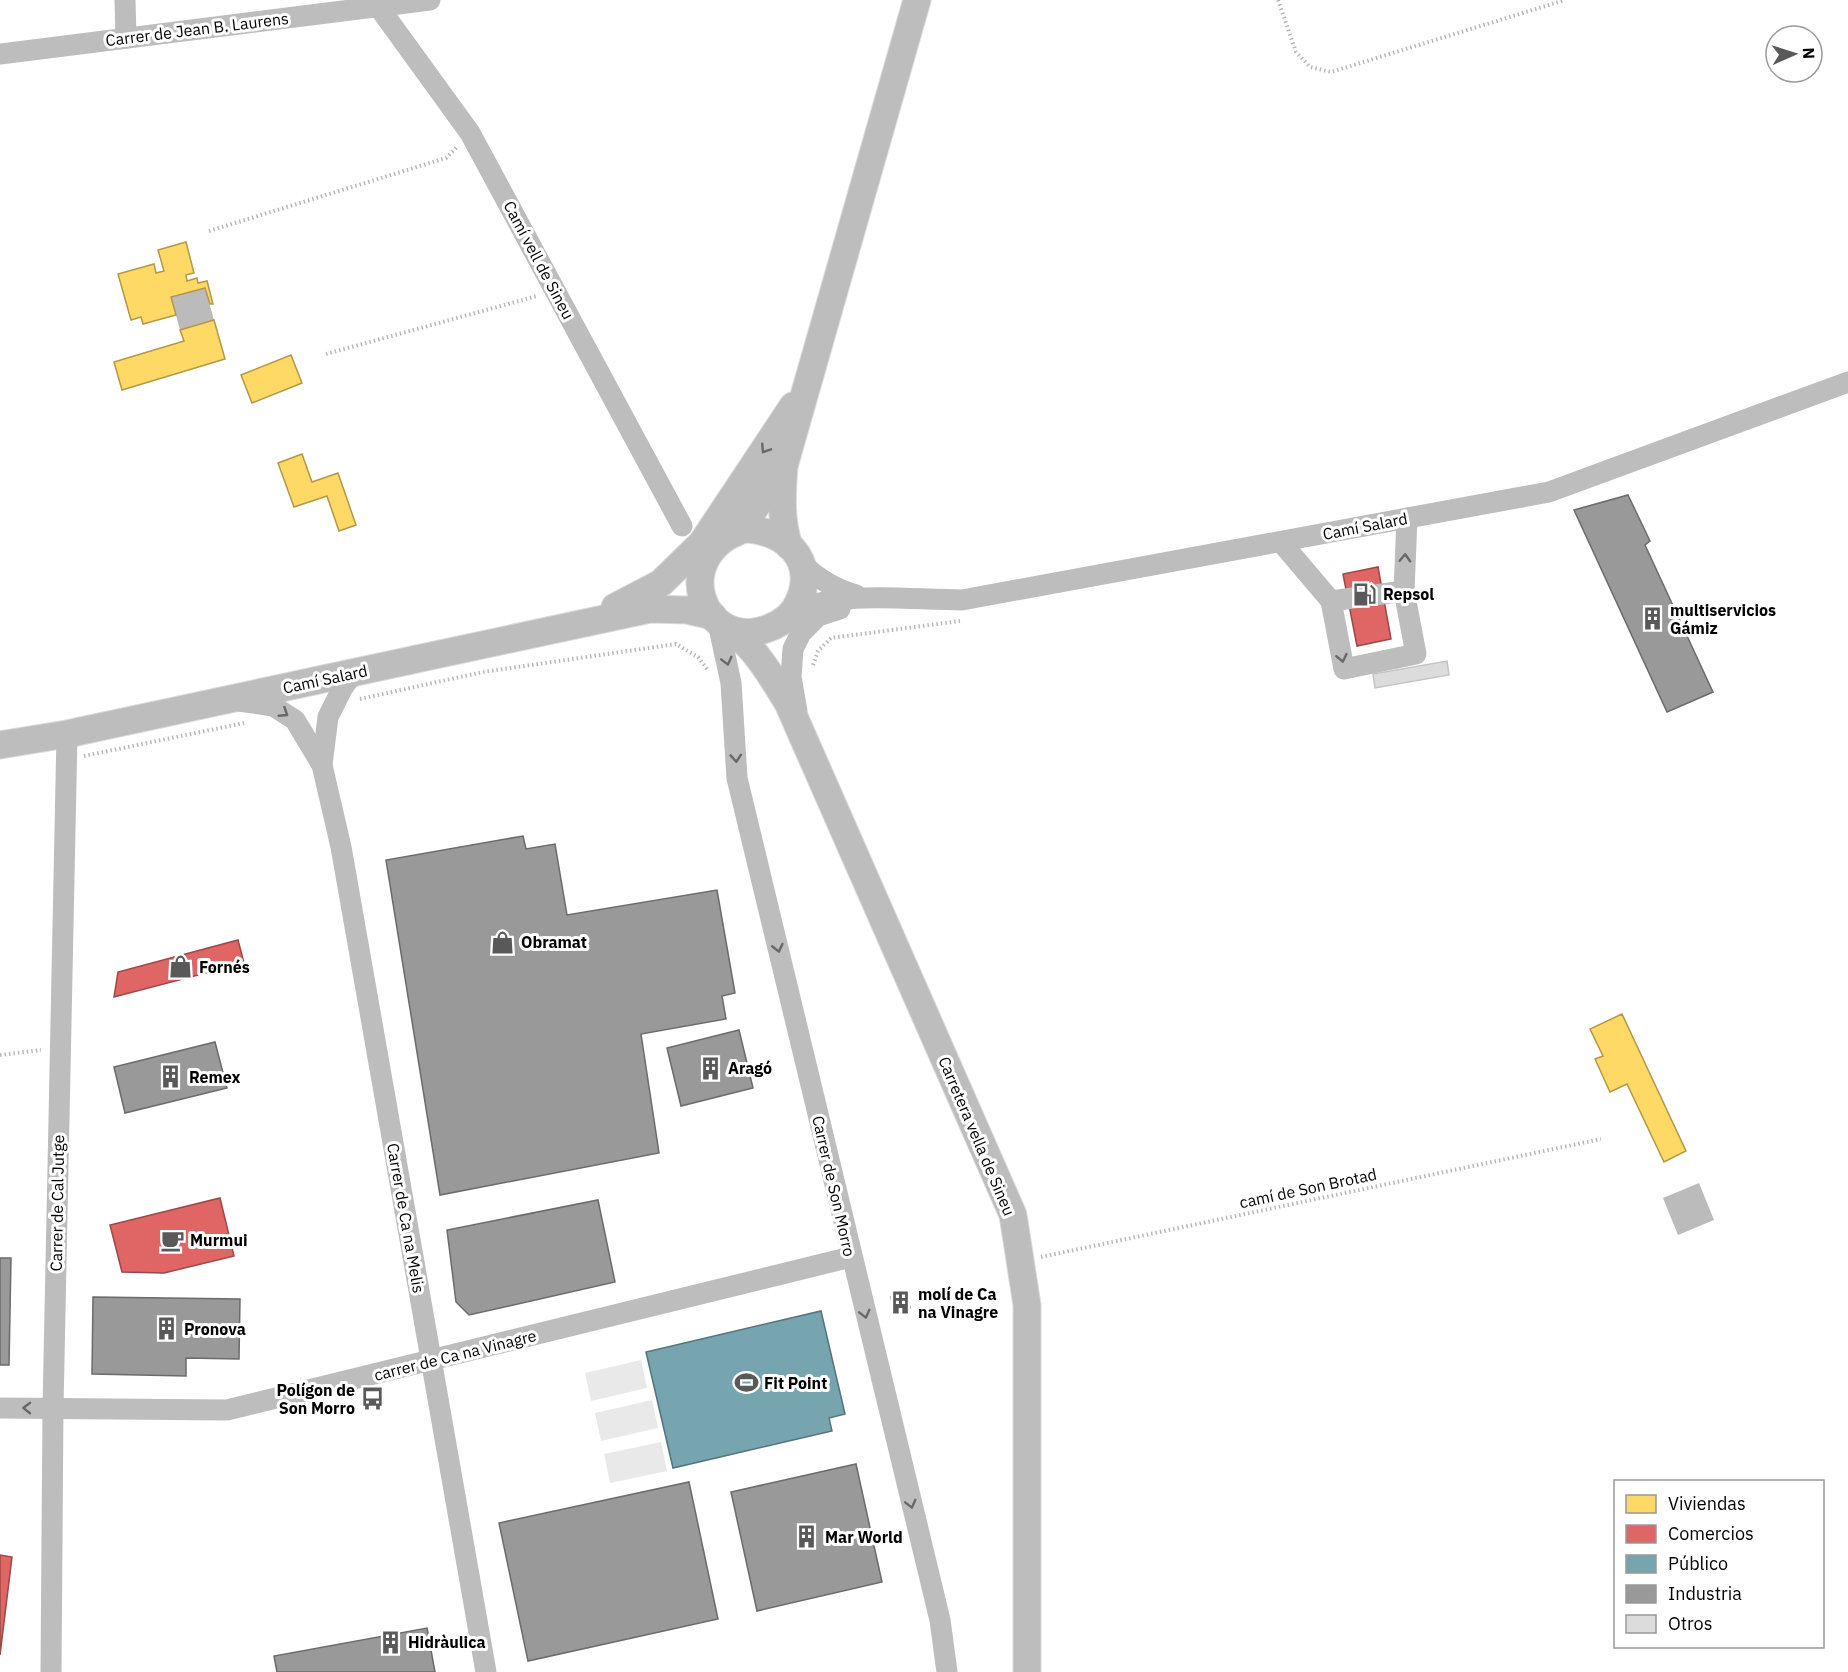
<svg xmlns="http://www.w3.org/2000/svg" width="1848" height="1672" viewBox="0 0 1848 1672" font-family="'IBM Plex Sans',sans-serif">
	<style>
		.green { fill: #e9e9e9 }
		.water { fill: #bbb }
		.homes { fill: #ffd966; stroke: #b29847; stroke-width: 1.5 }
		.shops { fill: #e06666; stroke: #9d4747; stroke-width: 1.5 }
		.public { fill: #76a5af; stroke: #53747a; stroke-width: 1.5 }
		.industry { fill: #999; stroke: #6b6b6b; stroke-width: 1.5 }
		.building { fill: #dcdcdc; stroke: #c4c4c4; stroke-width: 1.5 }
		.lines { fill: none; stroke-linecap: round; stroke-linejoin: round }
		.major-casing { stroke: #dbdbdb; stroke-width: 29 }
		.path { stroke: #b8b8b8; stroke-width: 4; stroke-dasharray: 1.5 3; stroke-linecap: butt }
		.minor { stroke: #bdbdbd; stroke-width: 21 }
		.major { stroke: #bdbdbd; stroke-width: 27 }
		.oneway { stroke: #686868 }
		.labels { text-anchor: middle; dominant-baseline: central; stroke-width: 6; stroke-linejoin: round; paint-order: stroke }
		.street-label { font-size: 16px; fill: #000; stroke: #fff }
		.poi-label { font-size: 16px; font-weight: bold; fill: #000; stroke: #fff; text-anchor: start }
	</style>
	<rect width="100%" height="100%" fill="#fff"/>
	<g class="green">
		<polygon points="641,1360 647,1388 591,1401 585,1373"/>
		<polygon points="652,1400 658,1428 601,1441 595,1413"/>
		<polygon points="661,1442 667,1471 610,1483 604,1454"/>
	</g>
	<g class="water">
		<polygon points="205,288 214,320 180,330 171,297"/>
		<polygon points="1699,1183 1714,1220 1678,1235 1663,1198"/>
	</g>
	<g class="homes">
		<polygon points="186,242 194,273 186,275 187,281 197,278 198,283 207,281 213,304 210,304 205,288 171,297 176,315 143,324 141,317 131,320 118,274 154,264 156,273 164,271 158,250"/>
		<polygon points="214,320 225,359 122,390 114,362 184,341 180,330"/>
		<polygon points="291,355 302,383 252,403 241,375"/>
		<polygon points="302,454 312,482 338,473 356,525 339,531 327,496 294,507 278,463"/>
		<polygon points="1622,1014 1686,1151 1664,1162 1627,1084 1610,1092 1595,1059 1603,1056 1590,1029"/>
	</g>
	<g class="shops">
		<polygon points="1378,567 1391,639 1357,646 1343,574"/>
		<polygon points="238,940 244,963 114,997 118,972"/>
		<polygon points="220,1198 234,1256 164,1273 122,1272 110,1225"/>
		<polygon points="0,1555 12,1557 0,1655"/>
	</g>
	<polygon class="public" points="821,1311 845,1414 829,1418 832,1431 673,1468 646,1352"/>
	<g class="industry">
		<polygon points="1628,495 1650,541 1645,545 1713,692 1667,712 1574,510"/>
		<polygon points="523,836 526,849 555,844 567,915 717,890 735,993 722,996 726,1019 641,1034 659,1153 440,1195 386,860"/>
		<polygon points="739,1030 753,1088 681,1106 667,1048"/>
		<polygon points="215,1042 227,1088 125,1113 114,1067"/>
		<polygon points="598,1200 615,1282 469,1315 456,1302 447,1230"/>
		<polygon points="0,1258 11,1258 9,1365 0,1365"/>
		<polygon points="906,1293 910,1308 894,1312 891,1297"/>
		<polygon points="93,1297 240,1299 239,1359 186,1358 186,1376 92,1374"/>
		<polygon points="856,1464 882,1582 757,1611 731,1492"/>
		<polygon points="689,1482 718,1619 528,1661 499,1523"/>
		<polygon points="427,1628 435,1672 277,1672 274,1656"/>
	</g>
	<polygon class="building" points="1447,661 1449,675 1375,688 1373,674"/>
	<g class="lines">
		<defs>
			<g id="major">
				<path d="M 744,529 C 785,530 817,560 799,601 C 794,614 782,623 769,628 C 703,654 666,556 744,529 Z"/>
				<polyline points="735,533 746,521 784,466"/>
				<path d="M 789,546 C 780,519 782,494 784,466 L 917,0"/>
				<polyline points="615,607 661,583 702,543 793,406"/>
				<path d="M 733,631 C 759,654 770,674 788,703 L 1013,1215 L 1027,1305 L 1027,1672"/>
				<polyline points="0,745 67,734 650,609 687,610 713,616"/>
			</g>
		</defs>
		<use href="#major" class="major-casing"/>
		<g class="path">
			<polyline points="1278,0 1296,52 1310,67 1331,72 1565,0"/>
			<polyline points="209,231 446,158 457,147"/>
			<polyline points="326,354 537,296"/>
			<polyline points="813,665 818,651 831,638 960,621"/>
			<polyline points="360,699 483,672 676,644 698,657 707,669"/>
			<polyline points="84,756 244,723"/>
			<polyline points="0,1055 41,1050"/>
			<polyline points="1041,1257 1601,1139"/>
		</g>
		<g class="minor">
			<polyline points="125,0 126,38"/>
			<polyline points="378,6 470,133 682,526"/>
			<polyline points="0,54 430,0"/>
			<polyline points="1281,542 1331,601 1404,591 1407,518"/>
			<path d="M 801,563 C 818,579 834,589 856,595"/>
			<polyline points="1331,601 1344,669 1416,654 1404,591"/>
			<path d="M 794,611 C 844,590 909,600 962,600 L 1549,492 L 1848,382"/>
			<polyline points="718,623 731,683 737,778 940,1620 947,1672"/>
			<polyline points="239,701 273,706 295,720 322,765 341,847 486,1672"/>
			<polyline points="797,711 791,677 793,649 801,633 818,616 840,609"/>
			<polyline points="322,765 328,717 342,689 354,672"/>
			<polyline points="0,1408 227,1410 851,1257"/>
			<polyline points="51,1672 53,1408 67,734"/>
		</g>
		<use href="#major" class="major"/>
	</g>
	<defs><path id="oneway-chevron" d="M-2-3.5L2.5 0L-2 3.5" fill="none" stroke-width="1.6" stroke-linecap="round" stroke-linejoin="round" transform="scale(1.5)"/></defs>
	<g class="oneway">
		<use href="#oneway-chevron" transform="translate(765 449) rotate(123)"/>
		<use href="#oneway-chevron" transform="translate(1405 558) rotate(-88)"/>
		<use href="#oneway-chevron" transform="translate(1342 658) rotate(78)"/>
		<use href="#oneway-chevron" transform="translate(727 661) rotate(76)"/>
		<use href="#oneway-chevron" transform="translate(284 713) rotate(33)"/>
		<use href="#oneway-chevron" transform="translate(736 758) rotate(86)"/>
		<use href="#oneway-chevron" transform="translate(778 948) rotate(77)"/>
		<use href="#oneway-chevron" transform="translate(865 1314) rotate(76)"/>
		<use href="#oneway-chevron" transform="translate(27 1408) rotate(-179)"/>
		<use href="#oneway-chevron" transform="translate(911 1504) rotate(76)"/>
	</g>
	<defs>
		<symbol id="fuel-bare" viewBox="-9 -9 18 18"><path d="M-5.5-6h7V0h2V4h1.3V-2.5L3-4.5l.8-.8L6-3V5H2.5V1h-1V6h-7ZM-4.2-4.7v3.2H.2V-4.7Z" fill="#595959" stroke="#fff" stroke-width="2.5" paint-order="stroke"/></symbol>
		<symbol id="building-bare" viewBox="-9 -9 18 18"><path d="M-4-6H4V6H1V3H-1V6H-4ZM-2.5-4.3h1.7v1.8h-1.7ZM.8-4.3h1.7v1.8H.8ZM-2.5-1h1.7V.8h-1.7ZM.8-1h1.7V.8H.8Z" fill="#595959" stroke="#fff" stroke-width="2.5" paint-order="stroke"/></symbol>
		<symbol id="shop-bare" viewBox="-9 -9 18 18"><path d="M-5-2.5h2.3a2.7 3.5 0 0 1 5.4 0H5L5.5 6h-11ZM-1.5-2.5h3a1.5 2.3 0 0 0-3 0Z" fill="#595959" stroke="#fff" stroke-width="2.5" paint-order="stroke"/></symbol>
		<symbol id="cafe-bare" viewBox="-9 -9 18 18"><path d="M-5.5-4.5H6V0H3Q3 3.5 0 3.5H-2.5Q-5.5 3.5-5.5 0ZM3-3.2v2h1.7v-2ZM-6 4.5H4V6H-6Z" fill="#595959" stroke="#fff" stroke-width="2.5" paint-order="stroke"/></symbol>
		<symbol id="stadium-bare" viewBox="-9 -9 18 18"><path d="M0-5a6.5 5 0 1 0 0 10a6.5 5 0 1 0 0-10ZM-3.5-1.8h7v3.6h-7Z" fill="#595959" stroke="#fff" stroke-width="2.5" paint-order="stroke"/></symbol>
		<symbol id="bus-bare" viewBox="-9 -9 18 18"><path d="M-5-6H5V4H4V6H2V4H-2V6H-4V4H-5ZM-3.5-4V0h7V-4ZM-3.5 1.2v1.5H-2V1.2ZM2 1.2v1.5H3.5V1.2Z" fill="#595959" stroke="#fff" stroke-width="2.5" paint-order="stroke"/></symbol>
	</defs>
	<g fill-rule="evenodd">
		<use href="#fuel-bare" x="1348" y="578" width="33" height="33"/>
		<use href="#building-bare" x="1636" y="602" width="33" height="33"/>
		<use href="#shop-bare" x="486" y="926" width="33" height="33"/>
		<use href="#shop-bare" x="164" y="950" width="33" height="33"/>
		<use href="#building-bare" x="694" y="1052" width="33" height="33"/>
		<use href="#building-bare" x="154" y="1060" width="33" height="33"/>
		<use href="#cafe-bare" x="156" y="1224" width="33" height="33"/>
		<use href="#building-bare" x="884" y="1286" width="33" height="33"/>
		<use href="#building-bare" x="150" y="1312" width="33" height="33"/>
		<use href="#stadium-bare" x="730" y="1366" width="33" height="33"/>
		<use href="#bus-bare" x="356" y="1382" width="33" height="33"/>
		<use href="#building-bare" x="790" y="1520" width="33" height="33"/>
		<use href="#building-bare" x="374" y="1626" width="33" height="33"/>
	</g>
	<g class="labels">
		<g class="street-label">
			<text transform="translate(197 29) rotate(-7)">Carrer de Jean B. Laurens</text>
			<text transform="translate(539 260) rotate(62)">Camí vell de Sineu</text>
			<text transform="translate(1365 526) rotate(-11)">Camí Salard</text>
			<text transform="translate(325 679) rotate(-12)">Camí Salard</text>
			<text transform="translate(977 1136) rotate(67)">Carretera vella de Sineu</text>
			<text transform="translate(834 1186) rotate(77)">Carrer de Son Morro</text>
			<text transform="translate(1308 1188) rotate(-12)">camí de Son Brotad</text>
			<text transform="translate(57 1203) rotate(-89)">Carrer de Cal Jutge</text>
			<text transform="translate(406 1218) rotate(80)">Carrer de Ca na Melis</text>
			<text transform="translate(455 1355) rotate(-14)">carrer de Ca na Vinagre</text>
		</g>
		<g class="poi-label">
			<text x="1383" y="594">Repsol</text>
			<text x="1670" y="610">multiservicios<tspan x="1670" dy="18">Gámiz</tspan></text>
			<text x="521" y="942">Obramat</text>
			<text x="199" y="967">Fornés</text>
			<text x="728" y="1068">Aragó</text>
			<text x="189" y="1077">Remex</text>
			<text x="190" y="1240">Murmui</text>
			<text x="918" y="1294">molí de Ca<tspan x="918" dy="18">na Vinagre</tspan></text>
			<text x="184" y="1329">Pronova</text>
			<text x="764" y="1383">Fit Point</text>
			<text x="355" y="1390" text-anchor="end">Polígon de<tspan x="355" dy="18">Son Morro</tspan></text>
			<text x="825" y="1537">Mar World</text>
			<text x="408" y="1642">Hidràulica</text>
		</g>
	</g>
	<rect x="1614" y="1480" width="210" height="168" fill="#ffffff" stroke="#999999" stroke-width="1.5"/>
	<rect x="1626" y="1495" width="30" height="18" fill="#ffd966" stroke="#999999" stroke-width="1.5"/>
	<text x="1668" y="1510" font-size="18" fill="#000000">Viviendas</text>
	<rect x="1626" y="1525" width="30" height="18" fill="#e06666" stroke="#999999" stroke-width="1.5"/>
	<text x="1668" y="1540" font-size="18" fill="#000000">Comercios</text>
	<rect x="1626" y="1555" width="30" height="18" fill="#76a5af" stroke="#999999" stroke-width="1.5"/>
	<text x="1668" y="1570" font-size="18" fill="#000000">Público</text>
	<rect x="1626" y="1585" width="30" height="18" fill="#999999" stroke="#999999" stroke-width="1.5"/>
	<text x="1668" y="1600" font-size="18" fill="#000000">Industria</text>
	<rect x="1626" y="1615" width="30" height="18" fill="#dcdcdc" stroke="#999999" stroke-width="1.5"/>
	<text x="1668" y="1630" font-size="18" fill="#000000">Otros</text>
	<g transform="translate(1794 54) rotate(87)"><circle r="28" fill="#ffffff" stroke="#999999" stroke-width="1.5"/>
	<path d="M0-4.5L10 22L0 15L-10 22Z" fill="#595959"/>
	<text y="-9" font-size="16" font-weight="bold" text-anchor="middle" fill="#000000">N</text>
	</g>
</svg>
